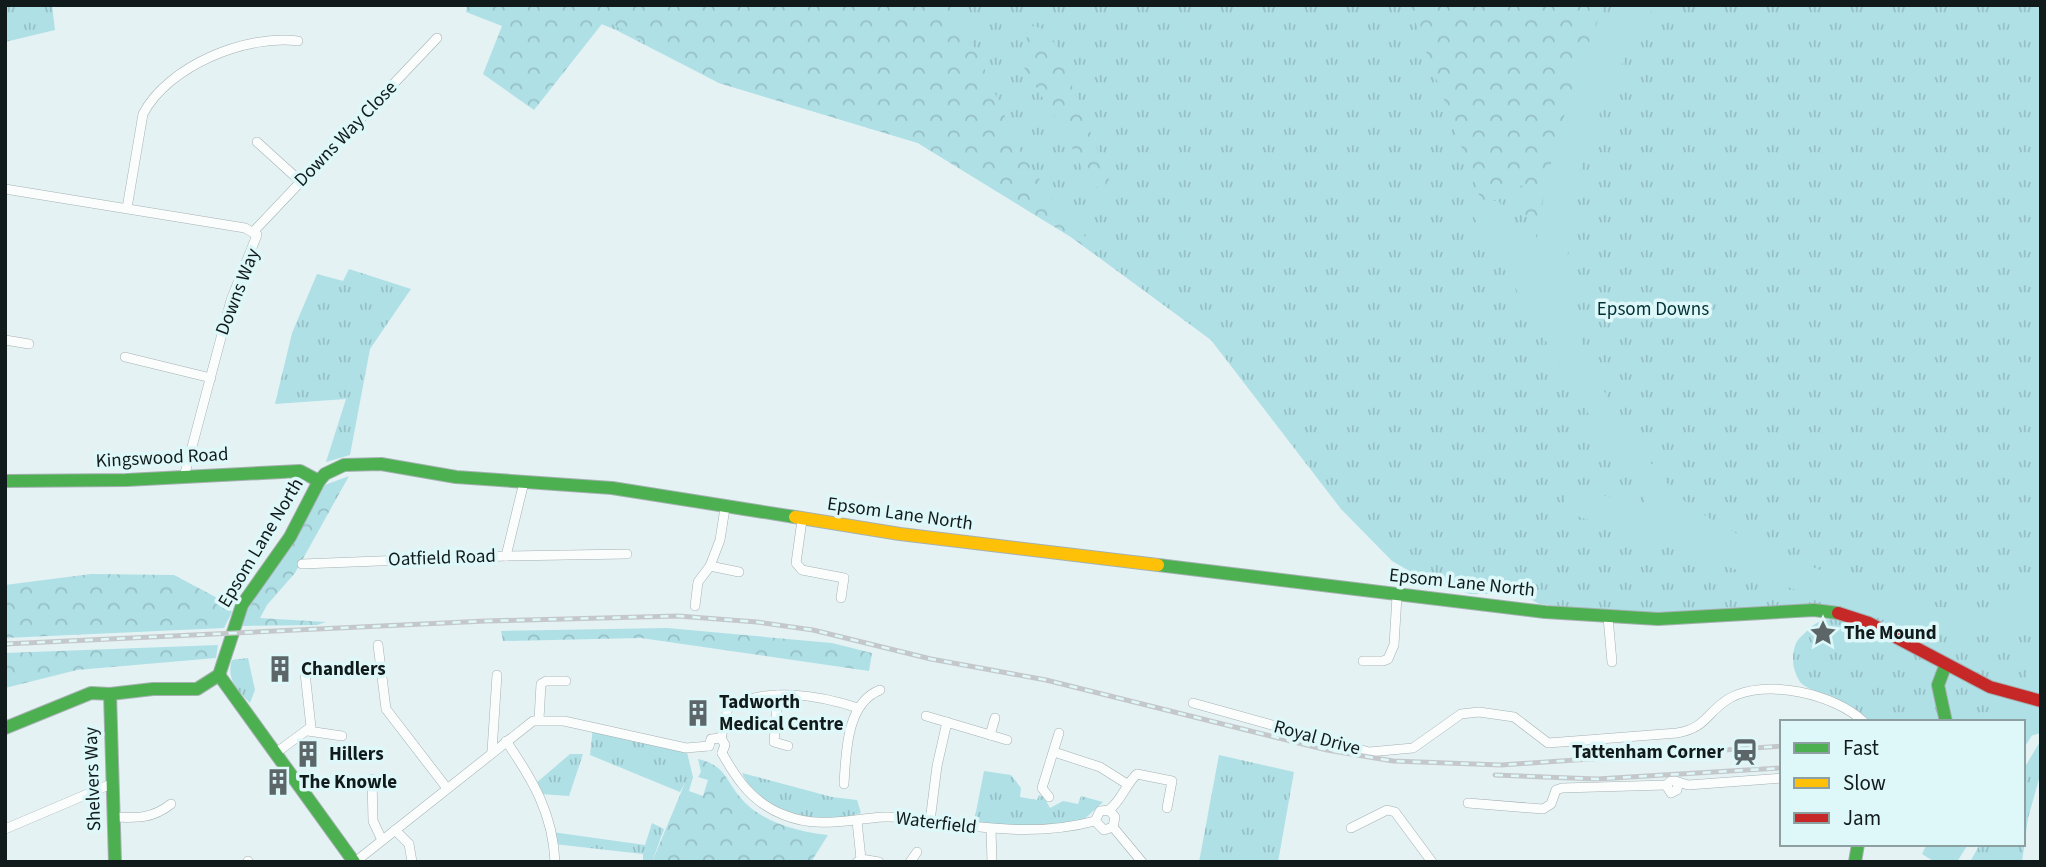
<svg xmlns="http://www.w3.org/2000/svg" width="2046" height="867" viewBox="0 0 2046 867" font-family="'Source Sans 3',sans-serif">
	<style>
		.grass { fill: url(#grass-tufts) }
		.forest { fill: url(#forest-crowns) }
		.pitch { fill: #afe0e6 }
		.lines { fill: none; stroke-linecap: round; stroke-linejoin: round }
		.street-casing { stroke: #a5b0b1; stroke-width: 10 }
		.fast-casing { stroke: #a5b0b1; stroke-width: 14 }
		.slow-casing { stroke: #a5b0b1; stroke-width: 14 }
		.jam-casing { stroke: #a5b0b1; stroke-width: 14 }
		.street { stroke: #fbfdfd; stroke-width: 9 }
		.fast { stroke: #4caf50; stroke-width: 12 }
		.slow { stroke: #ffc107; stroke-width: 12 }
		.jam { stroke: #c62828; stroke-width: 12 }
		.rail-casing { stroke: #c5c8ca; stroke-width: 5 }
		.rail { stroke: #def8fa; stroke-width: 2.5; stroke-dasharray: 8; stroke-linecap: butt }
		.labels { text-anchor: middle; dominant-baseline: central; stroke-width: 7; stroke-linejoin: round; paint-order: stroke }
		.street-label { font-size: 19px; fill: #121b1c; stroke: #def8fa }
		.park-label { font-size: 19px; fill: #003135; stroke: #def8fa }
		.poi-label { font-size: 19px; font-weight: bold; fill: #121b1c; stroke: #def8fa; text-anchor: start }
	</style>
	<defs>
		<pattern id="grass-tufts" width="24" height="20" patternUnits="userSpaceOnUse" patternTransform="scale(1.75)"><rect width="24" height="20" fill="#afe0e6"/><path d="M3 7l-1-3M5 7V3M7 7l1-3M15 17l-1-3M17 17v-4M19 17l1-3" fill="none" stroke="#96c0c5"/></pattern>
		<pattern id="forest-crowns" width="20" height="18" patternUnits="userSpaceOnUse" patternTransform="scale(1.75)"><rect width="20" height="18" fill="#afe0e6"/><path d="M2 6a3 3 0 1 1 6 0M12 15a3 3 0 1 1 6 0" fill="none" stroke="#96c0c5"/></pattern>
	</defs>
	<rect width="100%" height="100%" fill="#e4f2f4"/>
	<g class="grass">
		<polygon points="5,5 52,5 55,30 5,42"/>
		<path d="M 536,5 L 2041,5 L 2041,733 L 2023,738 L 2023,722 L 1869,722 C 1854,707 1806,690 1800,682 C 1793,671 1791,659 1795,646 C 1797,639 1803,635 1808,630 C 1833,603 1869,633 1895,643 L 1874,626 L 1814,610 L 1645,613 L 1603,611 L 1539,604 L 1522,594 L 1470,594 L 1416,575 L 1392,561 L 1341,509 L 1211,340 L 1071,237 L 918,143 L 719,83 L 616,30 L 572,12 Z"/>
		<polygon points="349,269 411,289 370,349 350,455 326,462 346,399 275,404 292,333 317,274 343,281"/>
		<path d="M 248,658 L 255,690 L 250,703 C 237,690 226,679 232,660 Z"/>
		<polygon points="593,727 686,748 693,777 685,783 680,792 590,755"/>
		<polygon points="2041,740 2041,772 2028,818 2022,862 1970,862 1980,844 2023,844 2023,770"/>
		<polygon points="570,754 583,754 569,796 540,794 535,784"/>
		<polygon points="1219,755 1294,772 1278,862 1199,862"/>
		<polygon points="984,771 1011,775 1021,788 1020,797 1037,800 1039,795 1044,797 1050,808 1063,801 1078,804 1081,796 1103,802 1077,826 973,827"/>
		<path d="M 742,773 L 832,797 L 857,800 L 861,813 C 821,826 761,815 742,773 Z"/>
		<polygon points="652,823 664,829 652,862 643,862 643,854 554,844 552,832 645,845"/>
	</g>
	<g class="forest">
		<polygon points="467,5 949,5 981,61 1020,151 1061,211 1096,248 1094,254 1071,237 918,143 719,83 605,20 534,110 483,74 502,26 466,12"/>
		<path d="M 1409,5 L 1605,5 C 1574,73 1554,148 1538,220 L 1524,214 L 1524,184 L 1498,200 L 1481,200 Z"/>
		<polygon points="1029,25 1050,31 1109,179 1104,189 1090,185 1067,137 1022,64"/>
		<polygon points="349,476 295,573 267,605 260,618 326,622 317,625 238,626 325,485"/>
		<polygon points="91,574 174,575 225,602 232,612 224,628 5,638 5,585"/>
		<polygon points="667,628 832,643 872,653 869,671 641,638 503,641 501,631"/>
		<polygon points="218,645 216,658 77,670 5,688 5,653"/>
		<path d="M 698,759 C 726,766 724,778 740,797 C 760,822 798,832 828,835 L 811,862 L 652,862 L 685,783 L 693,777 L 689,791 L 703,796 L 708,780 L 698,777 L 701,772 Z"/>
	</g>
	<g class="pitch">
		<path d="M 1615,5 L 1655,5 C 1601,94 1553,203 1572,309 C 1579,345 1598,380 1615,411 C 1630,437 1667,488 1691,506 C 1726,532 1782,555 1823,571 C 1878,592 1937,619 1996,606 C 2011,603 2026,595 2041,590 L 2041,618 C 1996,640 1951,638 1904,626 L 1562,511 L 1568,484 L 1643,508 L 1645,493 L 1605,442 L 1472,214 L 1483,204 L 1498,200 L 1533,262 L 1546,182 L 1573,86 L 1587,45 Z"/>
		<polygon points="2041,652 2041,720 2023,750 2023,722 1998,722"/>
		<polygon points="1927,844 1968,844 1957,862 1935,862 1922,854"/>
	</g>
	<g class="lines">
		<defs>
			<g id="street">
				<polyline points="257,142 300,181"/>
				<polyline points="5,189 245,228 257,235 231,300 184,477"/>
				<path d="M 127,208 L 143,114 C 168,66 246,34 298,41"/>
				<polyline points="254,231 437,38"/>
				<polyline points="5,340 29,344"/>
				<polyline points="125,357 211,378"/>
				<polyline points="802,520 796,563 802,570 844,578 841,598"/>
				<polyline points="506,556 627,554"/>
				<polyline points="302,564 506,556 524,482"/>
				<polyline points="710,566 720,540 725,508"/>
				<polyline points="695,606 698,582 710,566 739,572"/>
				<polyline points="1608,617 1612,662"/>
				<polyline points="378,645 386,709 446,787"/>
				<polyline points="1363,661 1383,661 1388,659 1394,645 1397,596"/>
				<polyline points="778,695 774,742 788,746"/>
				<path d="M 1193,703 L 1369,752 L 1413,748 L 1461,714 L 1479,712 L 1514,717 L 1548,743 L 1677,733 C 1707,728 1707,711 1730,698 C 1766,678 1835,694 1864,722"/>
				<polyline points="926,716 1007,740"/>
				<polyline points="539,719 541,684 546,681 566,681"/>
				<polyline points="308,731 342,736"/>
				<polyline points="990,735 995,718"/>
				<path d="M 721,738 L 728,708 C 765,686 819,695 858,708"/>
				<path d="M 506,741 C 533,780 553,814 555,862"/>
				<polyline points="709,746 711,739 721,738 725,745 722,753"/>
				<polyline points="492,751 497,675"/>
				<polyline points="277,752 311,727 305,673"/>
				<polyline points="1054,752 1100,767 1127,784"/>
				<path d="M 722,753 C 737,780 753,803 784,815 C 819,829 848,819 884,817 C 903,816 923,820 942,823 C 994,829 1043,835 1095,821"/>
				<polyline points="372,779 373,821 382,840"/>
				<path d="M 844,784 C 846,754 846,703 880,690"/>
				<polyline points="1666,785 1671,793 1677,790 1678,784"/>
				<polyline points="1049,797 1042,788 1059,733"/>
				<polyline points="1468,803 1543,809 1551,804 1556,790 1562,788 1666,785 1672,780 1688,785 1782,778"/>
				<path d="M 1109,810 C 1122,800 1125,785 1137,774 L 1172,781 L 1167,808"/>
				<path d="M 113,817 C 137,818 152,819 171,804"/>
				<polyline points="857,821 861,859"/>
				<polyline points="930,821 937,766 947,722"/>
				<polyline points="1095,821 1100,811 1109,810 1115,817 1113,827"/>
				<polyline points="1095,821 1104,830 1113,827"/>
				<polyline points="1113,827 1142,862"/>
				<polyline points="1351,828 1387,810 1395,812 1432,862"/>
				<polyline points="5,829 111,784"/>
				<polyline points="991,829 992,862"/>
				<polyline points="395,830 409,844 412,862"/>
				<polyline points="248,862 248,861"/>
				<polyline points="355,862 533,721 564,721 686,748 709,746"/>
				<polyline points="857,862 861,859 879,862"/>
				<polyline points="910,862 917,852"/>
			</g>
			<g id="fast">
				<polyline points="5,481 126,480 300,471 319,481"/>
				<polyline points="1158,565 1545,612 1658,619 1814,610 1838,613"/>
				<polyline points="1946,664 1938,685 1946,722"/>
				<polyline points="219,675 354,862"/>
				<polyline points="110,694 153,689 197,689 219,675 242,605 290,537 319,481 325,474 344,465 381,464 456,477 612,488 795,517"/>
				<polyline points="110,694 115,862"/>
				<polyline points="5,728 91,693 110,694"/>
				<polyline points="1855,862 1858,844"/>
			</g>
			<polyline id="slow" points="795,517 900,534 1158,565"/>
			<polyline id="jam" points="1838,613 1869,623 1990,687 2041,701"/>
		</defs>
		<use href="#street" class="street-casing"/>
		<use href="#fast" class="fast-casing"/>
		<use href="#slow" class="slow-casing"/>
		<use href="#jam" class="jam-casing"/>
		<use href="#street" class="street"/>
		<use href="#fast" class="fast"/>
		<use href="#slow" class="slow"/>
		<use href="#jam" class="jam"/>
		<defs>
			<g id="rail">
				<polyline points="5,644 486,621 678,616 757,622 813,630 931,659 1046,680 1327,750 1393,761 1501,765 1782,746"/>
				<polyline points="1495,775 1597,779 1782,768"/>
			</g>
		</defs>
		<use href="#rail" class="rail-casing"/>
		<use href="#rail" class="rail"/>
	</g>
	<defs>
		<symbol id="sight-bare" viewBox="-9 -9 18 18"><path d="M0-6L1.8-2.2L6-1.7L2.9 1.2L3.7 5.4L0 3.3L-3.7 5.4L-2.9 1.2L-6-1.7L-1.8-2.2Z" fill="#5c6668" stroke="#def8fa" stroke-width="2.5" paint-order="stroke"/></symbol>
		<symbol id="building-bare" viewBox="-9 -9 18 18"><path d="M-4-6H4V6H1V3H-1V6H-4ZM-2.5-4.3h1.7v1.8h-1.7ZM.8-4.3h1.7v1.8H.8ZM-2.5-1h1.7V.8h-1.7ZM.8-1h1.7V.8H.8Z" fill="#5c6668" stroke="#def8fa" stroke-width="2.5" paint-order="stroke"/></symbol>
		<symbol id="station-bare" viewBox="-9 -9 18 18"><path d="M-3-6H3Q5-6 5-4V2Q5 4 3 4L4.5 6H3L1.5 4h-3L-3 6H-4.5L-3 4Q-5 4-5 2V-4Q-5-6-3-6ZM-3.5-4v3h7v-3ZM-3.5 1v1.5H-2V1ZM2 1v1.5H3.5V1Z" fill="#5c6668" stroke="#def8fa" stroke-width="2.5" paint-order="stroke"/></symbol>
	</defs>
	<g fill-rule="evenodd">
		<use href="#sight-bare" x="1804" y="614" width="38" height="38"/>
		<use href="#building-bare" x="261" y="650" width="38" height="38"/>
		<use href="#building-bare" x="679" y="694" width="38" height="38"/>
		<use href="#station-bare" x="1726" y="733" width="38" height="38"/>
		<use href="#building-bare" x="289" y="735" width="38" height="38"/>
		<use href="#building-bare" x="259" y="763" width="38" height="38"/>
	</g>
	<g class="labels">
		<g class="street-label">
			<text transform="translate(346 134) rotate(-46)">Downs Way Close</text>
			<text transform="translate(238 292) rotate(-69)">Downs Way</text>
			<text transform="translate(162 458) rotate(-3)">Kingswood Road</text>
			<text transform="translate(900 514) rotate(8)">Epsom Lane North</text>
			<text transform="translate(261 543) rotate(-59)">Epsom Lane North</text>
			<text transform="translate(442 558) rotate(-2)">Oatfield Road</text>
			<text transform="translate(1462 583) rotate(6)">Epsom Lane North</text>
			<text transform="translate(1317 738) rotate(15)">Royal Drive</text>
			<text transform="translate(93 779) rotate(-92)">Shelvers Way</text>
			<text transform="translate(936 823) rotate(7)">Waterfield</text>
		</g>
		<g class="park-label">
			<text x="1653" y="309">Epsom Downs</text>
		</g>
		<g class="poi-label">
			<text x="1844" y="633">The Mound</text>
			<text x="301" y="669">Chandlers</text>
			<text x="719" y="702">Tadworth<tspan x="719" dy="22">Medical Centre</tspan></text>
			<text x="1724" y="752" text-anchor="end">Tattenham Corner</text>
			<text x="329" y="754">Hillers</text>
			<text x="299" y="782">The Knowle</text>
		</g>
	</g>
	<rect width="2046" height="867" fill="none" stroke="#121b1c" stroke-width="14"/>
	<rect x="1780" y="720" width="245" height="126" fill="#def8fa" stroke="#8ca0a1" stroke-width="2"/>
	<rect x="1794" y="743" width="35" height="10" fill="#4caf50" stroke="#8ca0a1" stroke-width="2"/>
	<text x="1843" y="755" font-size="21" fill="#121b1c">Fast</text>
	<rect x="1794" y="778" width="35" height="10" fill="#ffc107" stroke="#8ca0a1" stroke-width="2"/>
	<text x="1843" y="790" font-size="21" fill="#121b1c">Slow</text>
	<rect x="1794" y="813" width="35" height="10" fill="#c62828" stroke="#8ca0a1" stroke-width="2"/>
	<text x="1843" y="825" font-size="21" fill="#121b1c">Jam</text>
</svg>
